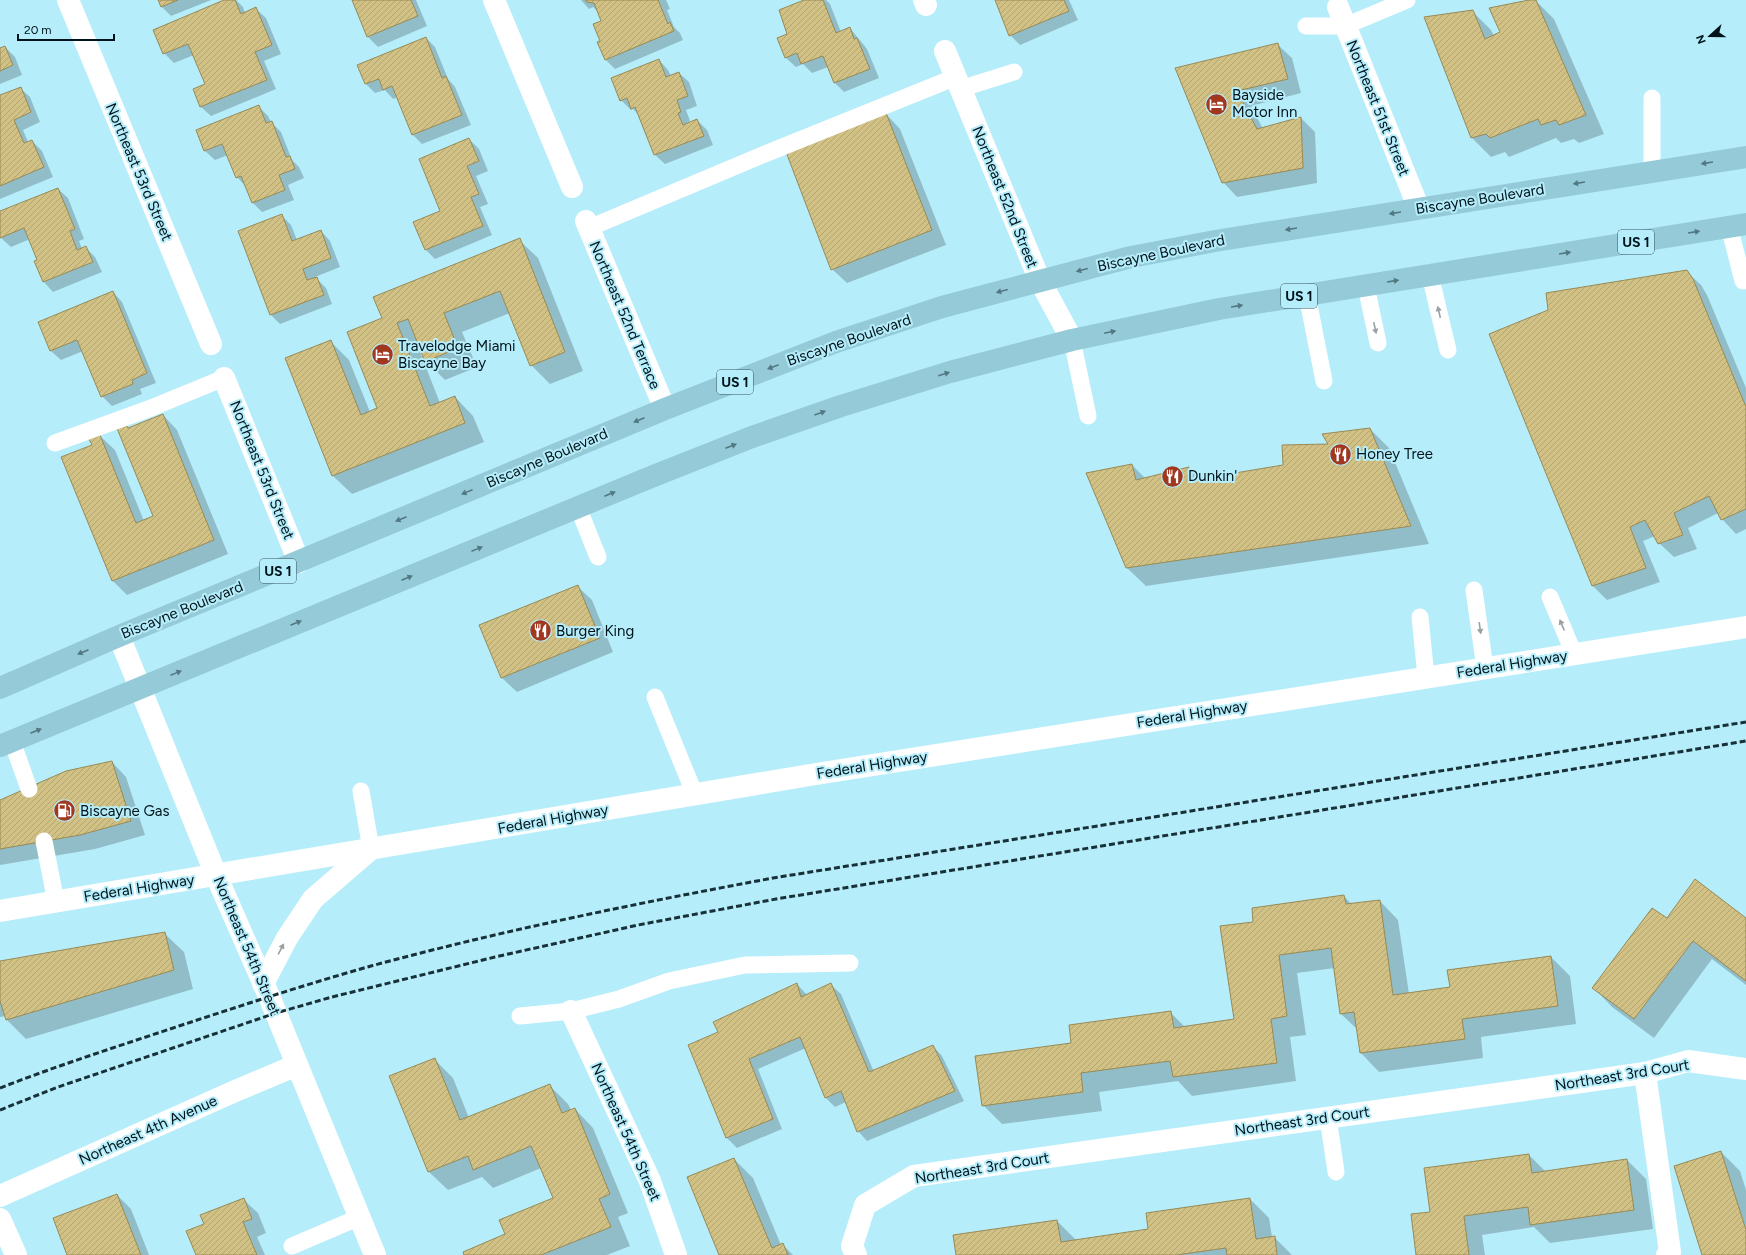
<svg xmlns="http://www.w3.org/2000/svg" width="1746" height="1255" viewBox="0 0 1746 1255" font-family="Figtree,sans-serif">
	<style>
		.shadow { fill: #0003 }
		.building { fill: url(#building-hatch); stroke: #988a55 }
		.lines { fill: none; stroke-linecap: round; stroke-linejoin: round }
		.service { stroke: #fff; stroke-width: 17 }
		.minor { stroke: #fff; stroke-width: 22 }
		.tertiary { stroke: #fff; stroke-width: 22 }
		.secondary { stroke: #fff; stroke-width: 22 }
		.primary { stroke: #95cbd8; stroke-width: 22 }
		.rail { stroke: #183038; stroke-width: 3; stroke-dasharray: 6 3; stroke-linecap: butt }
		.oneway { fill: #527882 }
		.oneway2 { fill: #99a1a3 }
		.labels { text-anchor: middle; dominant-baseline: central; stroke-width: 4; stroke-linejoin: round; paint-order: stroke }
		.shield { fill: #b6edfa; stroke: #37545d; stroke-width: 1 }
		.shield-label { font-size: 14px; font-weight: bold; fill: #00131a }
		.poi-label { font-size: 15px; fill: #00131a; stroke: #b6edfa; text-anchor: start }
		.street-label { font-size: 15px; fill: #00131a; stroke: #b6edfa }
	</style>
	<defs>
		<pattern id="building-hatch" width="6" height="6" patternUnits="userSpaceOnUse"><rect width="6" height="6" fill="#d2c184"/><path d="M-1 1l2-2M0 6l6-6M5 7l2-2" fill="none" stroke="#b2a571"/></pattern>
	</defs>
	<rect width="100%" height="100%" fill="#b6edfa"/>
	<g class="shadow">
		<polygon points="159,0 211,0 171,16 162,7"/>
		<polygon points="227,0 236,0 243,7 245,13 256,9 266,18 281,54 264,61 276,89 211,116 201,107 194,90 207,85 194,55 174,63 164,53"/>
		<polygon points="353,0 416,0 427,26 378,47 368,37"/>
		<polygon points="581,0 666,0 670,9 667,10 674,27 680,33 683,40 615,69 605,59 602,42 602,21 598,12 593,7 589,9"/>
		<polygon points="807,0 826,0 830,4 841,32 850,28 867,49 879,78 844,92 834,82 828,67 812,73 803,64 796,67 786,58 778,38 789,34"/>
		<polygon points="996,0 1069,0 1078,20 1020,45 1010,35"/>
		<polygon points="1535,0 1554,19 1604,134 1579,143 1574,139 1561,143 1556,138 1509,157 1505,152 1491,157 1472,138 1472,11 1491,30 1494,36 1502,32"/>
		<polygon points="426,38 435,47 448,79 455,87 471,125 422,144 413,135 398,97 393,99 385,90 375,93 366,84"/>
		<polygon points="1277,44 1292,58 1301,93 1251,106 1263,129 1301,118 1315,132 1317,183 1237,197 1223,182 1176,69"/>
		<polygon points="5,47 15,57 22,75 0,84 0,50"/>
		<polygon points="659,60 668,70 671,76 679,73 689,82 697,106 686,110 690,121 687,123 688,124 697,120 707,130 713,145 665,164 655,155 640,116 633,109 631,110 621,100"/>
		<polygon points="20,88 30,97 40,122 23,130 28,142 32,141 42,151 53,177 0,199 0,96"/>
		<polygon points="259,107 268,116 271,122 281,132 292,160 299,167 304,178 288,185 294,200 262,212 253,203 246,187 237,177 228,155 215,160 205,151"/>
		<polygon points="886,114 900,129 946,245 847,283 832,269"/>
		<polygon points="469,139 479,149 488,171 476,176 488,204 480,207 492,235 435,259 426,250"/>
		<polygon points="58,189 68,198 84,239 79,241 82,249 86,248 95,257 102,272 53,292 44,282 36,262 39,261 30,239 11,247 1,238 0,212"/>
		<polygon points="281,215 291,225 297,240 321,231 330,241 340,267 315,277 326,288 332,304 280,324 271,315"/>
		<polygon points="519,240 538,258 583,371 550,384 531,365 510,313 462,332 477,367 445,380 426,361 418,341 416,342 440,403 455,397 473,416 484,442 352,494 333,476 330,341 349,360 370,412 379,409 383,319"/>
		<polygon points="1686,271 1701,285 1707,295 1746,388 1746,529 1736,534 1722,519 1718,513 1688,528 1697,549 1674,557 1659,543 1655,536 1643,541 1660,582 1607,600 1593,586 1490,335"/>
		<polygon points="113,292 122,302 156,383 140,389 142,394 112,406 102,396 83,351 61,360 51,351 40,323"/>
		<polygon points="163,415 177,430 228,554 127,595 113,581 93,445 100,436 115,450 144,521 155,517 125,424 130,429"/>
		<polygon points="1370,429 1389,448 1429,544 1146,586 1127,568 1132,465 1146,479 1188,468 1200,480 1284,466"/>
		<polygon points="577,586 592,600 613,652 517,692 502,678 481,626"/>
		<polygon points="112,762 126,777 145,835 95,849 0,865 0,802"/>
		<polygon points="1344,896 1352,905 1380,901 1398,920 1409,994 1451,988 1551,957 1570,976 1576,1024 1481,1037 1483,1058 1379,1072 1361,1053 1358,1030 1341,1014 1335,968 1297,973 1306,1035 1290,1037 1296,1081 1192,1096 1178,1081 1099,1092 1102,1111 1002,1124 983,1105 1073,1044 1171,1013 1185,1027 1235,1020 1255,923"/>
		<polygon points="1746,919 1746,985 1712,959 1654,1038 1612,1007 1594,988 1667,920"/>
		<polygon points="165,934 184,952 193,989 26,1039 7,1020 6,1016 0,1017 0,962"/>
		<polygon points="797,984 807,995 831,985 841,994 874,1072 933,1046 942,1056 964,1101 867,1141 858,1131 846,1102 835,1107 825,1097 806,1048 758,1069 782,1129 737,1148 727,1138 689,1045 719,1032"/>
		<polygon points="434,1059 453,1078 469,1118 549,1085 568,1104 571,1110 575,1109 593,1128 628,1213 618,1217 630,1246 607,1255 465,1255 506,1235 554,1199 541,1168 493,1188 482,1177 448,1190 429,1172 391,1077"/>
		<polygon points="1721,1152 1740,1171 1746,1190 1746,1255 1703,1255"/>
		<polygon points="1529,1155 1546,1172 1627,1160 1646,1179 1653,1229 1550,1243 1534,1227 1482,1235 1485,1255 1417,1255 1431,1213"/>
		<polygon points="734,1159 753,1178 781,1245 783,1245 793,1255 720,1255"/>
		<polygon points="117,1195 131,1209 149,1255 69,1255"/>
		<polygon points="243,1199 258,1213 266,1233 257,1237 265,1255 197,1255"/>
		<polygon points="1250,1199 1269,1218 1272,1237 1274,1237 1292,1255 957,1255 1057,1221 1076,1240 1149,1230"/>
	</g>
	<g class="building">
		<polygon points="158,0 178,0 161,7"/>
		<polygon points="224,0 235,0 241,14 256,7 272,45 255,52 267,80 200,107 193,89 205,84 188,44 163,54 153,30"/>
		<polygon points="352,0 411,0 418,16 367,37"/>
		<polygon points="585,0 659,0 658,0 668,24 670,22 674,31 605,60 597,42 600,41 593,24 601,21 594,3 587,2"/>
		<polygon points="804,0 823,0 836,33 850,27 854,39 857,38 870,69 834,83 823,56 801,64 797,53 785,58 777,38 787,34 779,10"/>
		<polygon points="995,0 1064,0 1069,11 1009,36"/>
		<polygon points="1529,0 1536,0 1586,115 1559,125 1556,120 1541,125 1538,119 1490,138 1486,134 1471,138 1424,17 1473,10 1485,39 1500,32 1489,8"/>
		<polygon points="426,37 442,78 446,76 462,115 412,135 392,86 383,90 379,79 365,84 357,65"/>
		<polygon points="1278,43 1288,79 1237,91 1257,129 1301,117 1303,168 1222,183 1175,68"/>
		<polygon points="5,46 13,65 0,71 0,48"/>
		<polygon points="659,59 666,77 679,72 688,96 677,100 681,112 678,113 683,125 697,119 704,136 654,155 635,107 631,109 627,98 620,101 611,78"/>
		<polygon points="21,87 31,112 14,120 24,143 32,140 44,167 0,186 0,95"/>
		<polygon points="259,105 266,123 272,121 286,157 290,156 295,169 279,175 285,190 252,203 241,176 236,178 222,144 204,151 196,130"/>
		<polygon points="886,113 932,230 831,270 786,152"/>
		<polygon points="469,138 479,161 467,166 479,194 471,197 483,226 425,250 413,222 440,211 419,159"/>
		<polygon points="58,188 75,229 70,231 77,250 86,246 93,262 43,282 34,261 37,260 24,228 0,238 0,211"/>
		<polygon points="282,214 292,241 321,230 331,258 303,269 307,280 317,277 324,295 270,315 238,231"/>
		<polygon points="520,238 565,352 530,366 500,291 444,313 458,348 425,362 408,319 397,323 430,406 455,396 465,423 332,476 285,358 331,340 361,415 377,408 347,332 382,318 373,297"/>
		<polygon points="1687,270 1693,279 1746,407 1746,509 1721,520 1709,496 1674,513 1683,535 1658,544 1645,520 1630,527 1646,568 1592,586 1489,334 1548,310 1546,293"/>
		<polygon points="113,291 147,373 132,380 133,384 101,397 77,340 50,351 38,322"/>
		<polygon points="163,414 214,540 112,581 61,457 92,445 89,439 100,435 136,523 153,516 116,426 125,423 128,428"/>
		<polygon points="1370,428 1411,526 1126,568 1086,473 1132,464 1136,480 1189,467 1187,481 1283,465 1282,445 1328,444 1322,434"/>
		<polygon points="578,585 600,638 501,678 479,625"/>
		<polygon points="112,761 131,821 80,835 0,849 0,800 66,771"/>
		<polygon points="1695,879 1746,918 1746,981 1693,941 1634,1019 1592,988 1652,908 1667,918"/>
		<polygon points="1344,895 1346,904 1380,900 1393,995 1450,987 1447,970 1551,956 1558,1006 1462,1019 1465,1039 1360,1053 1354,1012 1340,1014 1331,948 1279,955 1287,1016 1271,1019 1277,1063 1173,1077 1170,1061 1081,1073 1083,1092 982,1106 975,1056 1071,1043 1069,1025 1171,1011 1174,1028 1234,1019 1220,926 1253,922 1252,908"/>
		<polygon points="165,932 174,970 6,1020 0,1001 0,961"/>
		<polygon points="797,983 801,997 831,983 869,1072 933,1045 955,1091 857,1132 841,1091 825,1098 800,1037 749,1059 773,1119 726,1138 688,1045 718,1032 713,1022"/>
		<polygon points="435,1058 460,1120 550,1084 562,1113 575,1108 610,1194 599,1199 611,1227 541,1255 464,1255 463,1252 505,1234 499,1220 553,1198 531,1146 473,1170 468,1156 428,1172 389,1076"/>
		<polygon points="1721,1151 1746,1230 1746,1255 1702,1255 1674,1166"/>
		<polygon points="1529,1154 1532,1173 1627,1159 1634,1210 1530,1225 1528,1207 1464,1216 1469,1255 1416,1255 1411,1214 1430,1212 1424,1168"/>
		<polygon points="734,1158 772,1248 783,1243 788,1255 719,1255 687,1177"/>
		<polygon points="117,1194 141,1255 67,1255 53,1218"/>
		<polygon points="244,1198 252,1219 243,1222 257,1255 196,1255 186,1231 204,1224 200,1215"/>
		<polygon points="1250,1198 1256,1239 1275,1236 1277,1255 1227,1255 1226,1248 1176,1255 956,1255 953,1235 1057,1220 1061,1242 1148,1229 1146,1213"/>
	</g>
	<g class="lines">
		<g class="service">
			<polyline points="1306,26 1345,26 1407,0"/>
			<polyline points="960,89 1014,72"/>
			<polyline points="1652,98 1652,172"/>
			<polyline points="1729,226 1743,281"/>
			<polyline points="589,228 760,156 956,77"/>
			<polyline points="1430,275 1448,350"/>
			<polyline points="1366,286 1378,343"/>
			<polyline points="1307,295 1324,381"/>
			<polyline points="1072,340 1088,416"/>
			<polyline points="55,443 151,408 224,378"/>
			<polyline points="578,507 598,557"/>
			<polyline points="1474,590 1485,668"/>
			<polyline points="1550,597 1574,654"/>
			<polyline points="1420,617 1426,677"/>
			<polyline points="655,697 695,795"/>
			<polyline points="12,741 29,789"/>
			<polyline points="361,791 371,849"/>
			<polyline points="44,841 56,902"/>
			<polyline points="520,1016 571,1011 619,999 669,981 745,965 850,963"/>
			<polyline points="1328,1118 1336,1172"/>
			<polyline points="292,1246 360,1217"/>
		</g>
		<g class="minor">
			<polyline points="68,0 211,344"/>
			<polyline points="494,0 572,187"/>
			<polyline points="924,0 926,5"/>
			<polyline points="1338,7 1419,209"/>
			<polyline points="945,51 1040,281 1072,340"/>
			<polyline points="586,221 665,409"/>
			<polyline points="224,378 299,562"/>
			<polyline points="571,1011 650,1181 676,1255"/>
			<polyline points="1645,1073 1670,1252 1667,1255"/>
			<polyline points="0,1196 233,1092 297,1065"/>
			<polyline points="0,1219 16,1255"/>
			<polyline points="856,1255 852,1246 865,1205 914,1176 1645,1073 1688,1061 1746,1069"/>
		</g>
		<polyline class="tertiary" points="0,911 810,775 1746,627"/>
		<g class="secondary">
			<polyline points="119,636 216,875 269,996 375,1255"/>
			<polyline points="263,984 287,938 313,899 371,849"/>
		</g>
		<g class="primary">
			<polyline points="0,688 119,636 665,409 836,342 942,307 1040,281 1131,257 1215,241 1746,157"/>
			<polyline points="0,746 651,477 752,437 841,406 950,372 1072,340 1219,309 1746,224"/>
		</g>
		<g class="rail">
			<path d="M 0,1088 C 59,1065 119,1046 179,1026 C 243,1005 307,984 371,966 C 504,930 639,903 773,878 L 1746,722"/>
			<polyline points="0,1110 58,1087 276,1013 332,997 495,957 638,925 776,899 1746,741"/>
		</g>
	</g>
	<defs><path id="oneway-solid" d="M-6-.8H1V-3.2L6.5 0L1 3.2V.8H-6Z"/></defs>
	<g class="oneway">
		<use href="#oneway-solid" transform="translate(1707 163) rotate(171)"/>
		<use href="#oneway-solid" transform="translate(1579 183) rotate(171)"/>
		<use href="#oneway-solid" transform="translate(1395 213) rotate(171)"/>
		<use href="#oneway-solid" transform="translate(1291 229) rotate(171)"/>
		<use href="#oneway-solid" transform="translate(1694 232) rotate(-9)"/>
		<use href="#oneway-solid" transform="translate(1565 253) rotate(-9)"/>
		<use href="#oneway-solid" transform="translate(1082 270) rotate(165)"/>
		<use href="#oneway-solid" transform="translate(1393 281) rotate(-9)"/>
		<use href="#oneway-solid" transform="translate(1002 291) rotate(165)"/>
		<use href="#oneway-solid" transform="translate(1237 306) rotate(-9)"/>
		<use href="#oneway-solid" transform="translate(1110 332) rotate(-12)"/>
		<use href="#oneway-solid" transform="translate(773 367) rotate(159)"/>
		<use href="#oneway-solid" transform="translate(944 374) rotate(-17)"/>
		<use href="#oneway-solid" transform="translate(820 413) rotate(-20)"/>
		<use href="#oneway-solid" transform="translate(639 420) rotate(157)"/>
		<use href="#oneway-solid" transform="translate(731 446) rotate(-21)"/>
		<use href="#oneway-solid" transform="translate(467 492) rotate(158)"/>
		<use href="#oneway-solid" transform="translate(610 494) rotate(-23)"/>
		<use href="#oneway-solid" transform="translate(401 519) rotate(157)"/>
		<use href="#oneway-solid" transform="translate(477 549) rotate(-22)"/>
		<use href="#oneway-solid" transform="translate(407 578) rotate(-23)"/>
		<use href="#oneway-solid" transform="translate(296 623) rotate(-23)"/>
		<use href="#oneway-solid" transform="translate(83 652) rotate(157)"/>
		<use href="#oneway-solid" transform="translate(176 673) rotate(-22)"/>
		<use href="#oneway-solid" transform="translate(36 731) rotate(-23)"/>
	</g>
	<g class="oneway2">
		<use href="#oneway-solid" transform="translate(1439 312) rotate(-103)"/>
		<use href="#oneway-solid" transform="translate(1375 328) rotate(78)"/>
		<use href="#oneway-solid" transform="translate(1562 625) rotate(-113)"/>
		<use href="#oneway-solid" transform="translate(1480 628) rotate(82)"/>
		<use href="#oneway-solid" transform="translate(281 949) rotate(-62)"/>
	</g>
	<defs>
		<symbol id="hotel-disc" viewBox="-11 -11 22 22"><circle r="9.5" fill="#a0371e" stroke="#b6edfa"/><path d="M-6-4.5h1.5V1H6V5H4.5V3h-9V5H-6ZM-4 0a1.8 1.8 0 1 1 3.6 0ZM.5 0V-2.5h3Q6-2.5 6 0Z" fill="#fff"/></symbol>
		<symbol id="restaurant-disc" viewBox="-11 -11 22 22"><circle r="9.5" fill="#a0371e" stroke="#b6edfa"/><path d="M-5-6h1v4h1v-4h1v4h1v-4h1v5L-1.5 .5V6h-2V.5L-5-1ZM5-6V6H3V1.5H1.5Q1.5-4 5-6Z" fill="#fff"/></symbol>
		<symbol id="fuel-disc" viewBox="-11 -11 22 22"><circle r="9.5" fill="#a0371e" stroke="#b6edfa"/><path d="M-5.5-6h7V0h2V4h1.3V-2.5L3-4.5l.8-.8L6-3V5H2.5V1h-1V6h-7ZM-4.2-4.7v3.2H.2V-4.7Z" fill="#fff"/></symbol>
	</defs>
	<g fill-rule="evenodd">
		<use href="#hotel-disc" x="1204" y="92" width="25" height="25"/>
		<use href="#hotel-disc" x="370" y="342" width="25" height="25"/>
		<use href="#restaurant-disc" x="1328" y="442" width="25" height="25"/>
		<use href="#restaurant-disc" x="1160" y="464" width="25" height="25"/>
		<use href="#restaurant-disc" x="528" y="618" width="25" height="25"/>
		<use href="#fuel-disc" x="52" y="798" width="25" height="25"/>
	</g>
	<g class="labels">
		<g class="shield">
			<rect x="1618" y="230" width="36" height="24" rx="3"/>
			<rect x="1281" y="284" width="36" height="24" rx="3"/>
			<rect x="717" y="370" width="36" height="24" rx="3"/>
			<rect x="260" y="559" width="36" height="24" rx="3"/>
		</g>
		<g class="shield-label">
			<text x="1636" y="242">US 1</text>
			<text x="1299" y="296">US 1</text>
			<text x="735" y="382">US 1</text>
			<text x="278" y="571">US 1</text>
		</g>
		<g class="poi-label">
			<text x="1232" y="95">Bayside<tspan x="1232" dy="17">Motor Inn</tspan></text>
			<text x="398" y="346">Travelodge Miami<tspan x="398" dy="17">Biscayne Bay</tspan></text>
			<text x="1356" y="454">Honey Tree</text>
			<text x="1188" y="476">Dunkin'</text>
			<text x="556" y="631">Burger King</text>
			<text x="80" y="811">Biscayne Gas</text>
		</g>
		<g class="street-label">
			<text transform="translate(1378 108) rotate(68)">Northeast 51st Street</text>
			<text transform="translate(139 172) rotate(67)">Northeast 53rd Street</text>
			<text transform="translate(1005 197) rotate(68)">Northeast 52nd Street</text>
			<text transform="translate(1480 199) rotate(-9)">Biscayne Boulevard</text>
			<text transform="translate(1161 253) rotate(-12)">Biscayne Boulevard</text>
			<text transform="translate(625 315) rotate(67)">Northeast 52nd Terrace</text>
			<text transform="translate(849 340) rotate(-19)">Biscayne Boulevard</text>
			<text transform="translate(547 458) rotate(-23)">Biscayne Boulevard</text>
			<text transform="translate(262 470) rotate(68)">Northeast 53rd Street</text>
			<text transform="translate(182 610) rotate(-22)">Biscayne Boulevard</text>
			<text transform="translate(1512 664) rotate(-9)">Federal Highway</text>
			<text transform="translate(1192 714) rotate(-9)">Federal Highway</text>
			<text transform="translate(872 765) rotate(-9)">Federal Highway</text>
			<text transform="translate(553 819) rotate(-10)">Federal Highway</text>
			<text transform="translate(139 888) rotate(-9)">Federal Highway</text>
			<text transform="translate(247 946) rotate(67)">Northeast 54th Street</text>
			<text transform="translate(1622 1075) rotate(-9)">Northeast 3rd Court</text>
			<text transform="translate(1302 1121) rotate(-8)">Northeast 3rd Court</text>
			<text transform="translate(148 1130) rotate(-24)">Northeast 4th Avenue</text>
			<text transform="translate(626 1132) rotate(66)">Northeast 54th Street</text>
			<text transform="translate(982 1168) rotate(-9)">Northeast 3rd Court</text>
		</g>
	</g>
	<g transform="translate(1710 36) rotate(249)" stroke="#b6edfa" stroke-width="3" paint-order="stroke">
	<path d="M0-3L7 15L0 10L-7 15Z" fill="#00131a"/>
	<text y="-6" font-size="11" font-weight="bold" text-anchor="middle" fill="#00131a">N</text>
	</g>
	<path d="M18 34v6h96v-6" fill="none" stroke="#00131a" stroke-width="2"/>
	<text x="24" y="34" font-size="12" fill="#00131a" stroke="#b6edfa" stroke-width="3" paint-order="stroke">20 m</text>
</svg>
